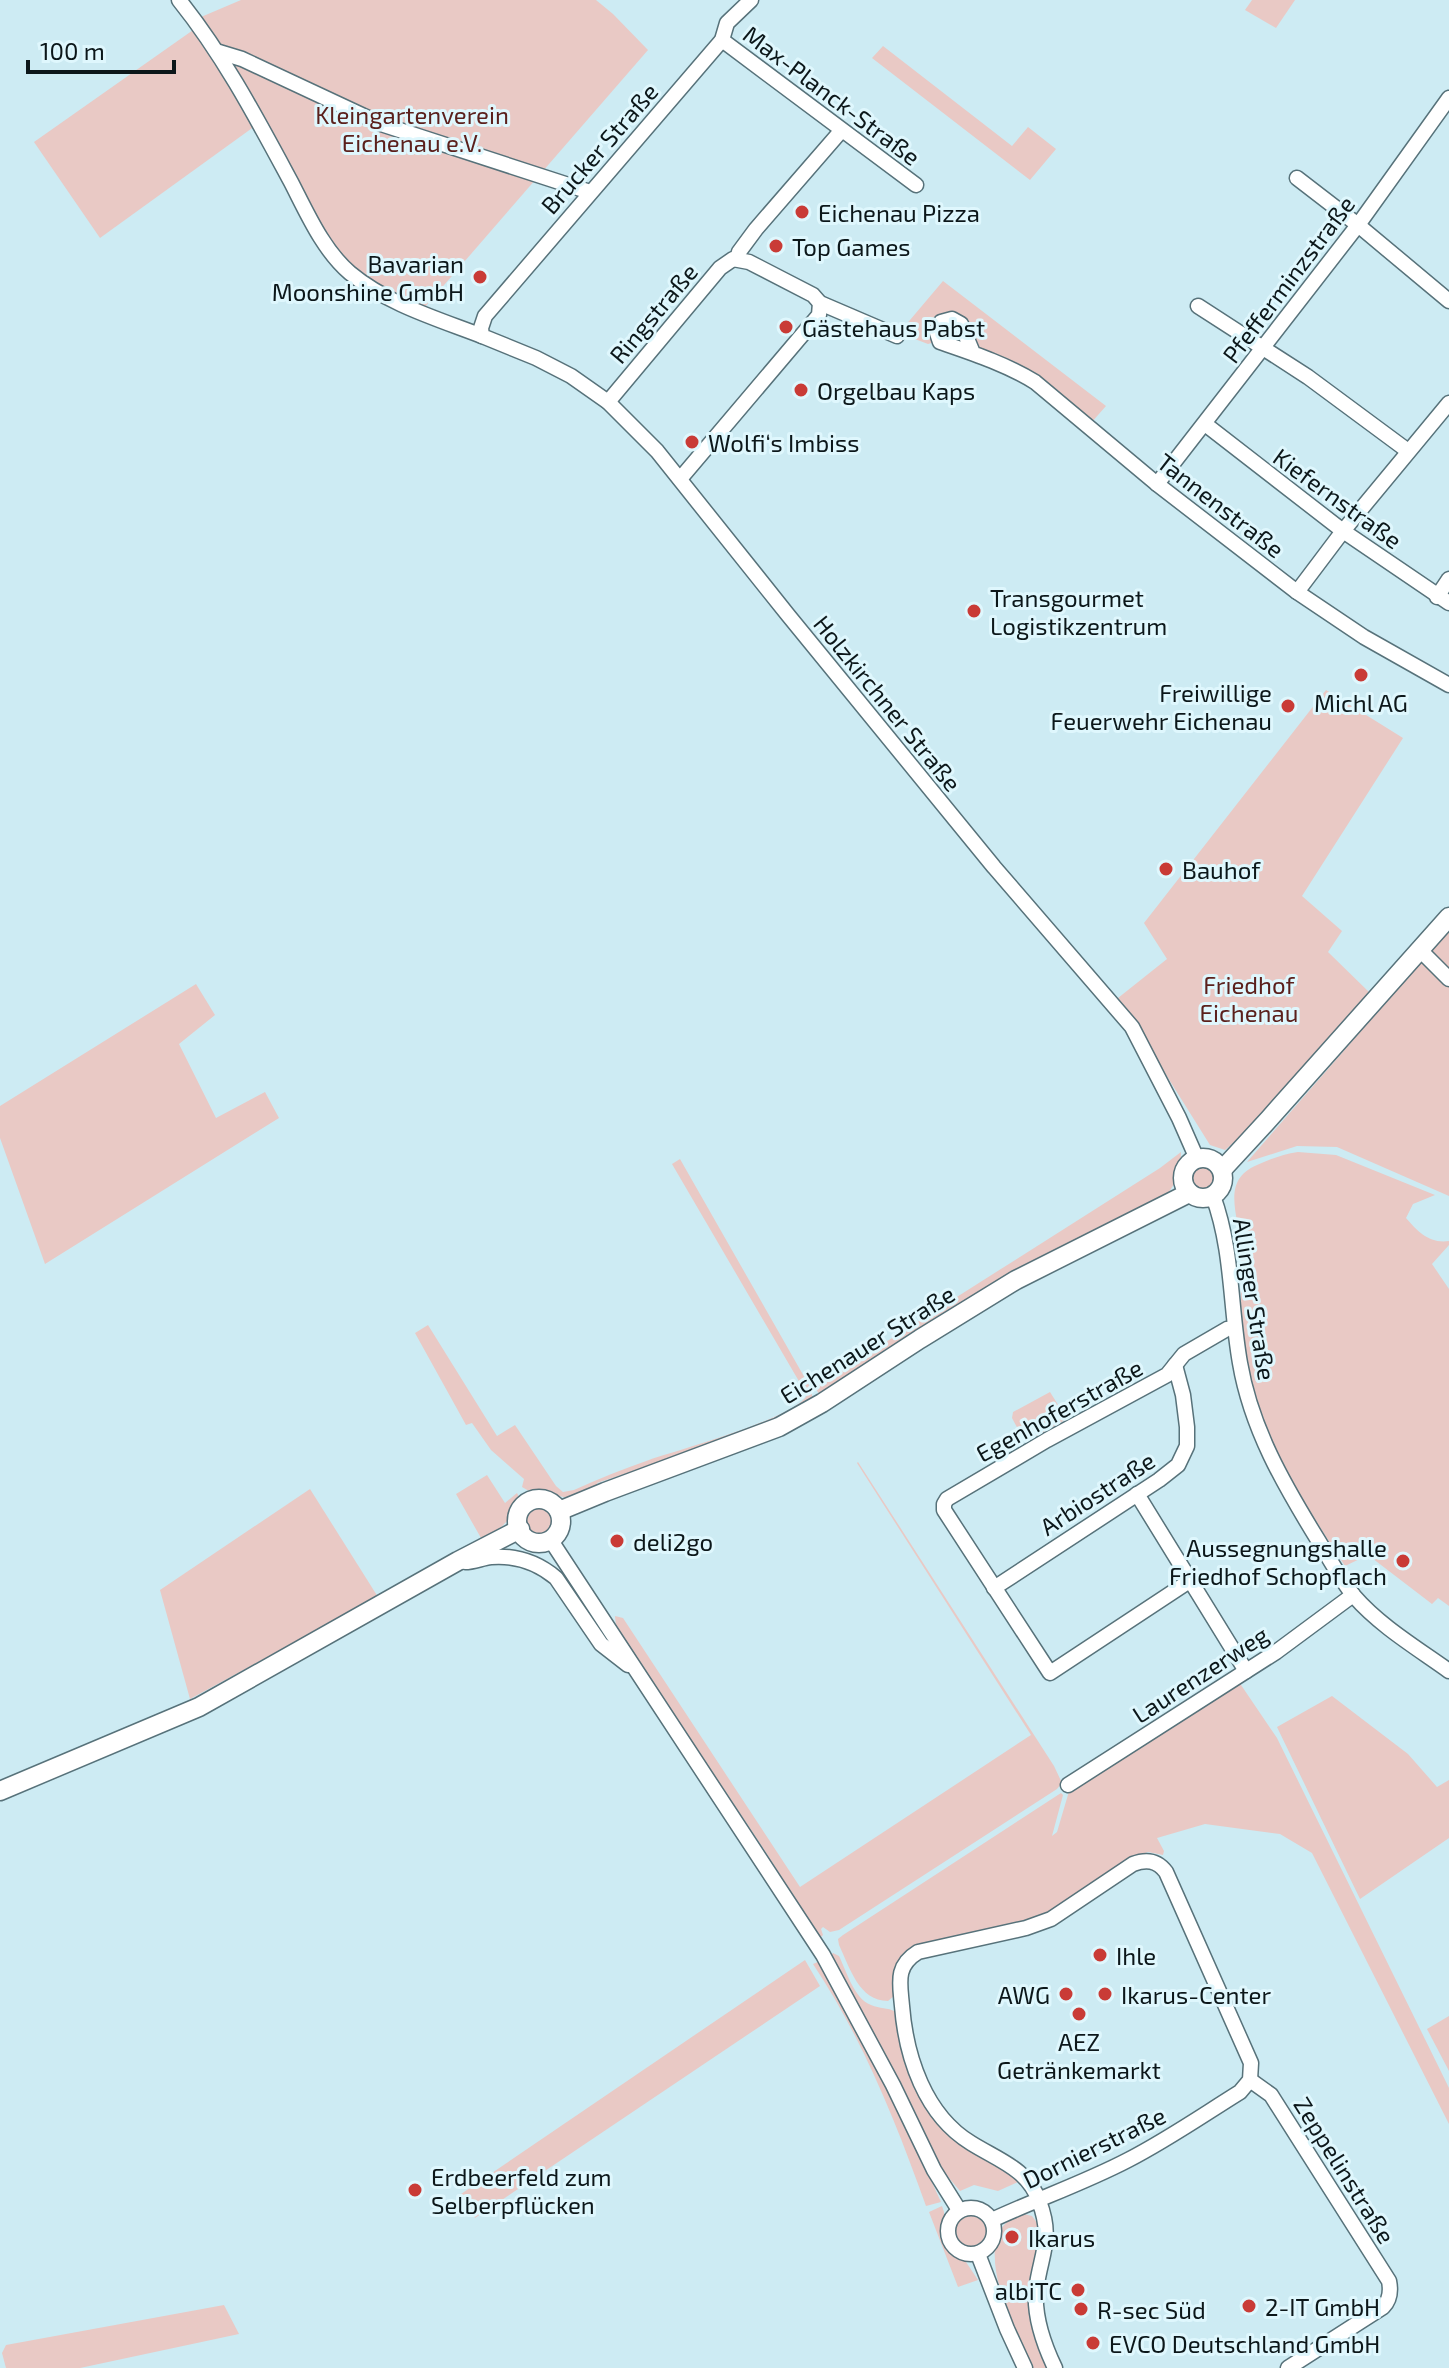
<svg xmlns="http://www.w3.org/2000/svg" width="1449" height="2368" viewBox="0 0 1449 2368" font-family="'Exo 2',sans-serif">
	<style>
		.green { fill: #e9c9c5 }
		.lines { fill: none; stroke-linecap: round; stroke-linejoin: round }
		.minor-casing { stroke: #57727a; stroke-width: 17 }
		.major-casing { stroke: #57727a; stroke-width: 21 }
		.minor { stroke: #fff; stroke-width: 14 }
		.major { stroke: #fff; stroke-width: 18 }
		.poi-dot { fill: #c93b36; stroke: #dff7fd; stroke-width: 3 }
		.labels { text-anchor: middle; dominant-baseline: central; stroke-width: 6; stroke-linejoin: round; paint-order: stroke }
		.street-label { font-size: 24px; fill: #0c171a; stroke: #dff7fd }
		.park-label { font-size: 24px; fill: #5b201c; stroke: #dff7fd }
		.poi-label { font-size: 24px; fill: #0c171a; stroke: #dff7fd; text-anchor: start }
	</style>
	<rect width="100%" height="100%" fill="#cdebf3"/>
	<g class="green">
		<polygon points="241,0 596,0 613,14 648,50 425,307 375,284 347,262 323,230 201,17"/>
		<polygon points="1252,0 1295,0 1276,28 1245,10"/>
		<polygon points="196,28 255,126 100,238 34,142"/>
		<polygon points="883,46 1012,146 1028,127 1056,149 1030,180 872,58"/>
		<polygon points="943,281 1106,406 1091,423 980,349 973,336 937,319 931,331 935,342 928,344 899,333"/>
		<polygon points="1326,690 1403,738 1302,896 1342,931 1328,952 1370,993 1267,1114 1225,1150 1210,1145 1118,998 1167,959 1144,923"/>
		<polygon points="1449,930 1449,1196 1337,1147 1297,1146 1247,1162"/>
		<polygon points="196,984 215,1015 179,1044 216,1118 265,1092 279,1118 45,1264 0,1138 0,1106"/>
		<path d="M 1181,1152 C 1181,1165 1177,1184 1167,1194 L 1030,1263 L 819,1394 L 815,1387 L 1160,1168 Z"/>
		<path d="M 1298,1152 L 1336,1155 L 1435,1195 L 1413,1204 L 1406,1218 C 1418,1232 1430,1244 1449,1241 L 1449,1245 L 1432,1264 L 1449,1289 L 1449,1606 L 1438,1598 L 1432,1604 L 1368,1555 L 1345,1566 C 1298,1494 1248,1418 1242,1329 C 1240,1303 1241,1276 1241,1250 C 1240,1217 1219,1181 1257,1165 C 1271,1159 1283,1154 1298,1152 Z"/>
		<path d="M 680,1159 L 810,1387 L 813,1399 L 760,1429 L 597,1483 L 598,1486 L 567,1498 L 548,1493 L 529,1491 L 522,1487 L 524,1479 L 491,1450 L 472,1423 L 466,1425 L 415,1333 L 428,1325 L 497,1436 L 515,1425 L 556,1486 L 563,1492 L 574,1490 C 598,1479 623,1469 649,1460 C 678,1450 796,1418 807,1395 L 672,1164 Z"/>
		<circle cx="1203" cy="1178" r="16"/>
		<polygon points="1050,1392 1067,1419 1037,1436 1032,1429 1021,1435 1012,1418 1013,1412"/>
		<polygon points="858,1462 1054,1766 1062,1783 1057,1789 839,1930 830,1932 823,1927 821,1929 823,1935 820,1938 763,1848 616,1627 615,1616 623,1618 800,1887 1031,1735 857,1463"/>
		<path d="M 487,1475 L 505,1503 L 517,1493 L 519,1497 C 508,1523 507,1526 481,1538 L 456,1494 Z"/>
		<polygon points="310,1489 378,1597 190,1699 160,1590"/>
		<circle cx="539" cy="1520" r="17"/>
		<path d="M 1239,1682 L 1277,1738 L 1449,2088 L 1449,2124 L 1312,1853 L 1280,1834 L 1205,1824 L 1157,1838 L 1164,1851 L 1163,1855 L 1148,1852 L 1136,1856 L 1043,1916 L 917,1946 C 890,1961 897,1970 894,1996 L 888,2001 C 859,2001 850,1968 839,1945 L 838,1939 L 843,1935 L 1061,1793 L 1063,1795 L 1052,1836 L 1057,1832 L 1070,1788 L 1195,1712 Z"/>
		<polygon points="1332,1696 1408,1754 1437,1787 1449,1780 1449,1838 1360,1899 1277,1727"/>
		<path d="M 833,1953 L 839,1956 C 846,1970 854,1999 871,2005 C 880,2009 887,2007 896,2012 L 916,2085 L 997,2162 L 1020,2181 L 998,2191 L 974,2185 L 960,2191 L 943,2171 L 928,2146 L 830,1956 Z"/>
		<polygon points="805,1960 820,1986 475,2218 461,2194"/>
		<path d="M 820,1961 L 900,2113 L 941,2202 L 926,2206 C 896,2122 863,2039 813,1964 Z"/>
		<polygon points="1449,2016 1449,2071 1427,2029"/>
		<polygon points="942,2206 944,2212 944,2238 949,2248 966,2262 978,2280 958,2287 929,2212"/>
		<path d="M 1024,2214 L 1032,2216 L 1041,2228 L 1032,2288 L 1051,2368 L 1032,2368 C 1017,2335 961,2229 1024,2214 Z"/>
		<circle cx="971" cy="2231" r="17"/>
		<polygon points="224,2305 239,2334 80,2368 6,2368 2,2353 6,2345"/>
	</g>
	<g class="lines">
		<defs>
			<g id="minor">
				<path d="M 179,0 C 224,56 257,119 291,182 C 307,213 323,250 350,273 C 387,304 438,319 482,336"/>
				<polyline points="751,0 727,23 722,40 485,316 481,328 482,336 536,358 571,376 608,402 657,451 788,615 994,867 1132,1027 1179,1118 1197,1159"/>
				<polyline points="722,40 916,185"/>
				<polyline points="219,52 242,59 381,124 590,192"/>
				<polyline points="1297,178 1358,225 1449,301"/>
				<polyline points="737,259 739,252 756,229 841,131"/>
				<polyline points="1198,306 1308,377 1408,451"/>
				<path d="M 973,353 L 961,324 L 952,319 L 941,322 L 937,333 L 940,342 C 972,353 1006,364 1035,382 L 1157,484 L 1297,592 L 1364,637 L 1449,685"/>
				<polyline points="608,402 720,268 733,259 749,262 813,295 820,303 897,336"/>
				<polyline points="1205,424 1343,531 1449,603"/>
				<polyline points="680,479 819,315 820,303"/>
				<polyline points="1157,484 1358,225 1449,98"/>
				<polyline points="1297,592 1343,531 1449,403"/>
				<polyline points="1437,597 1449,579"/>
				<polyline points="1419,949 1449,979"/>
				<path d="M 1213,1196 C 1233,1250 1230,1307 1240,1363 C 1251,1428 1284,1485 1318,1540 C 1329,1558 1340,1579 1354,1596 C 1380,1626 1417,1648 1449,1671"/>
				<polyline points="1137,1494 1246,1671"/>
				<polyline points="550,1539 823,1955 893,2085 934,2170 959,2210"/>
				<path d="M 465,1562 C 474,1562 482,1558 491,1557 C 516,1555 537,1562 556,1578 L 601,1644 L 628,1665"/>
				<polyline points="1191,1580 1050,1673 944,1510 944,1504 947,1499 1047,1440 1167,1375 1184,1354 1227,1329 1234,1328"/>
				<polyline points="994,1588 1159,1480 1178,1465 1187,1446 1187,1427 1183,1395 1175,1365"/>
				<polyline points="1068,1785 1276,1652 1353,1595"/>
				<path d="M 1250,2080 L 1271,2095 L 1389,2281 C 1391,2291 1390,2300 1383,2307 L 1288,2368"/>
				<circle cx="971" cy="2231" r="23"/>
				<path d="M 992,2220 C 1037,2199 1084,2183 1128,2160 C 1167,2140 1203,2115 1240,2092 L 1250,2080 L 1251,2063 L 1166,1872 C 1157,1860 1146,1859 1133,1864 L 1051,1919 L 1026,1928 L 918,1952 C 895,1966 900,1983 902,2006 C 906,2057 925,2115 971,2143 C 998,2160 1028,2169 1039,2201 C 1054,2240 1040,2255 1036,2291 C 1034,2318 1044,2345 1055,2368"/>
				<polyline points="978,2254 1007,2329 1025,2368"/>
			</g>
			<g id="major">
				<circle cx="1203" cy="1178" r="20"/>
				<polyline points="1222,1170 1269,1119 1449,917"/>
				<circle cx="539" cy="1521" r="22"/>
				<polyline points="559,1511 605,1492 779,1427 822,1403 920,1339 1016,1280 1189,1193"/>
				<polyline points="0,1791 199,1707 458,1561 520,1529"/>
			</g>
		</defs>
		<use href="#minor" class="minor-casing"/>
		<use href="#major" class="major-casing"/>
		<use href="#minor" class="minor"/>
		<use href="#major" class="major"/>
	</g>
	<g class="poi-dot">
		<circle cx="802" cy="212" r="8"/>
		<circle cx="776" cy="246" r="8"/>
		<circle cx="480" cy="277" r="8"/>
		<circle cx="786" cy="327" r="8"/>
		<circle cx="801" cy="390" r="8"/>
		<circle cx="692" cy="442" r="8"/>
		<circle cx="974" cy="611" r="8"/>
		<circle cx="1361" cy="675" r="8"/>
		<circle cx="1288" cy="706" r="8"/>
		<circle cx="1166" cy="869" r="8"/>
		<circle cx="617" cy="1541" r="8"/>
		<circle cx="1403" cy="1561" r="8"/>
		<circle cx="1100" cy="1955" r="8"/>
		<circle cx="1066" cy="1994" r="8"/>
		<circle cx="1105" cy="1994" r="8"/>
		<circle cx="1079" cy="2014" r="8"/>
		<circle cx="415" cy="2190" r="8"/>
		<circle cx="1012" cy="2237" r="8"/>
		<circle cx="1078" cy="2290" r="8"/>
		<circle cx="1249" cy="2306" r="8"/>
		<circle cx="1081" cy="2309" r="8"/>
		<circle cx="1093" cy="2343" r="8"/>
	</g>
	<g class="labels">
		<g class="street-label">
			<text transform="translate(832 95) rotate(37)">Max-Planck-Straße</text>
			<text transform="translate(599 148) rotate(-49)">Brucker Straße</text>
			<text transform="translate(1288 279) rotate(-53)">Pfefferminzstraße</text>
			<text transform="translate(653 313) rotate(-50)">Ringstraße</text>
			<text transform="translate(1338 498) rotate(36)">Kiefernstraße</text>
			<text transform="translate(1221 505) rotate(38)">Tannenstraße</text>
			<text transform="translate(888 703) rotate(51)">Holzkirchner Straße</text>
			<text transform="translate(1255 1299) rotate(81)">Allinger Straße</text>
			<text transform="translate(867 1344) rotate(-32)">Eichenauer Straße</text>
			<text transform="translate(1059 1410) rotate(-29)">Egenhoferstraße</text>
			<text transform="translate(1097 1493) rotate(-33)">Arbiostraße</text>
			<text transform="translate(1200 1674) rotate(-33)">Laurenzerweg</text>
			<text transform="translate(1094 2147) rotate(-26)">Dornierstraße</text>
			<text transform="translate(1345 2170) rotate(58)">Zeppelinstraße</text>
		</g>
		<g class="park-label">
			<text x="412" y="114">Kleingartenverein<tspan x="412" dy="28">Eichenau e.V.</tspan></text>
			<text x="1249" y="984">Friedhof<tspan x="1249" dy="28">Eichenau</tspan></text>
		</g>
		<g class="poi-label">
			<text x="818" y="212">Eichenau Pizza</text>
			<text x="792" y="246">Top Games</text>
			<text x="464" y="263" text-anchor="end">Bavarian<tspan x="464" dy="28">Moonshine GmbH</tspan></text>
			<text x="802" y="327">Gästehaus Pabst</text>
			<text x="817" y="390">Orgelbau Kaps</text>
			<text x="708" y="442">Wolfi‘s Imbiss</text>
			<text x="990" y="597">Transgourmet<tspan x="990" dy="28">Logistikzentrum</tspan></text>
			<text x="1272" y="692" text-anchor="end">Freiwillige<tspan x="1272" dy="28">Feuerwehr Eichenau</tspan></text>
			<text x="1361" y="702" text-anchor="middle">Michl AG</text>
			<text x="1182" y="869">Bauhof</text>
			<text x="633" y="1541">deli2go</text>
			<text x="1387" y="1547" text-anchor="end">Aussegnungshalle<tspan x="1387" dy="28">Friedhof Schopflach</tspan></text>
			<text x="1116" y="1955">Ihle</text>
			<text x="1050" y="1994" text-anchor="end">AWG</text>
			<text x="1121" y="1994">Ikarus-Center</text>
			<text x="1079" y="2041" text-anchor="middle">AEZ<tspan x="1079" dy="28">Getränkemarkt</tspan></text>
			<text x="431" y="2176">Erdbeerfeld zum<tspan x="431" dy="28">Selberpflücken</tspan></text>
			<text x="1028" y="2237">Ikarus</text>
			<text x="1062" y="2290" text-anchor="end">albiTC</text>
			<text x="1265" y="2306">2-IT GmbH</text>
			<text x="1097" y="2309">R-sec Süd</text>
			<text x="1109" y="2343">EVCO Deutschland GmbH</text>
		</g>
	</g>
	<path d="M28 60v12h146v-12" fill="none" stroke="#0c171a" stroke-width="4"/>
	<text x="40" y="60" font-size="24" fill="#0c171a" stroke="#dff7fd" stroke-width="6" paint-order="stroke">100 m</text>
</svg>
